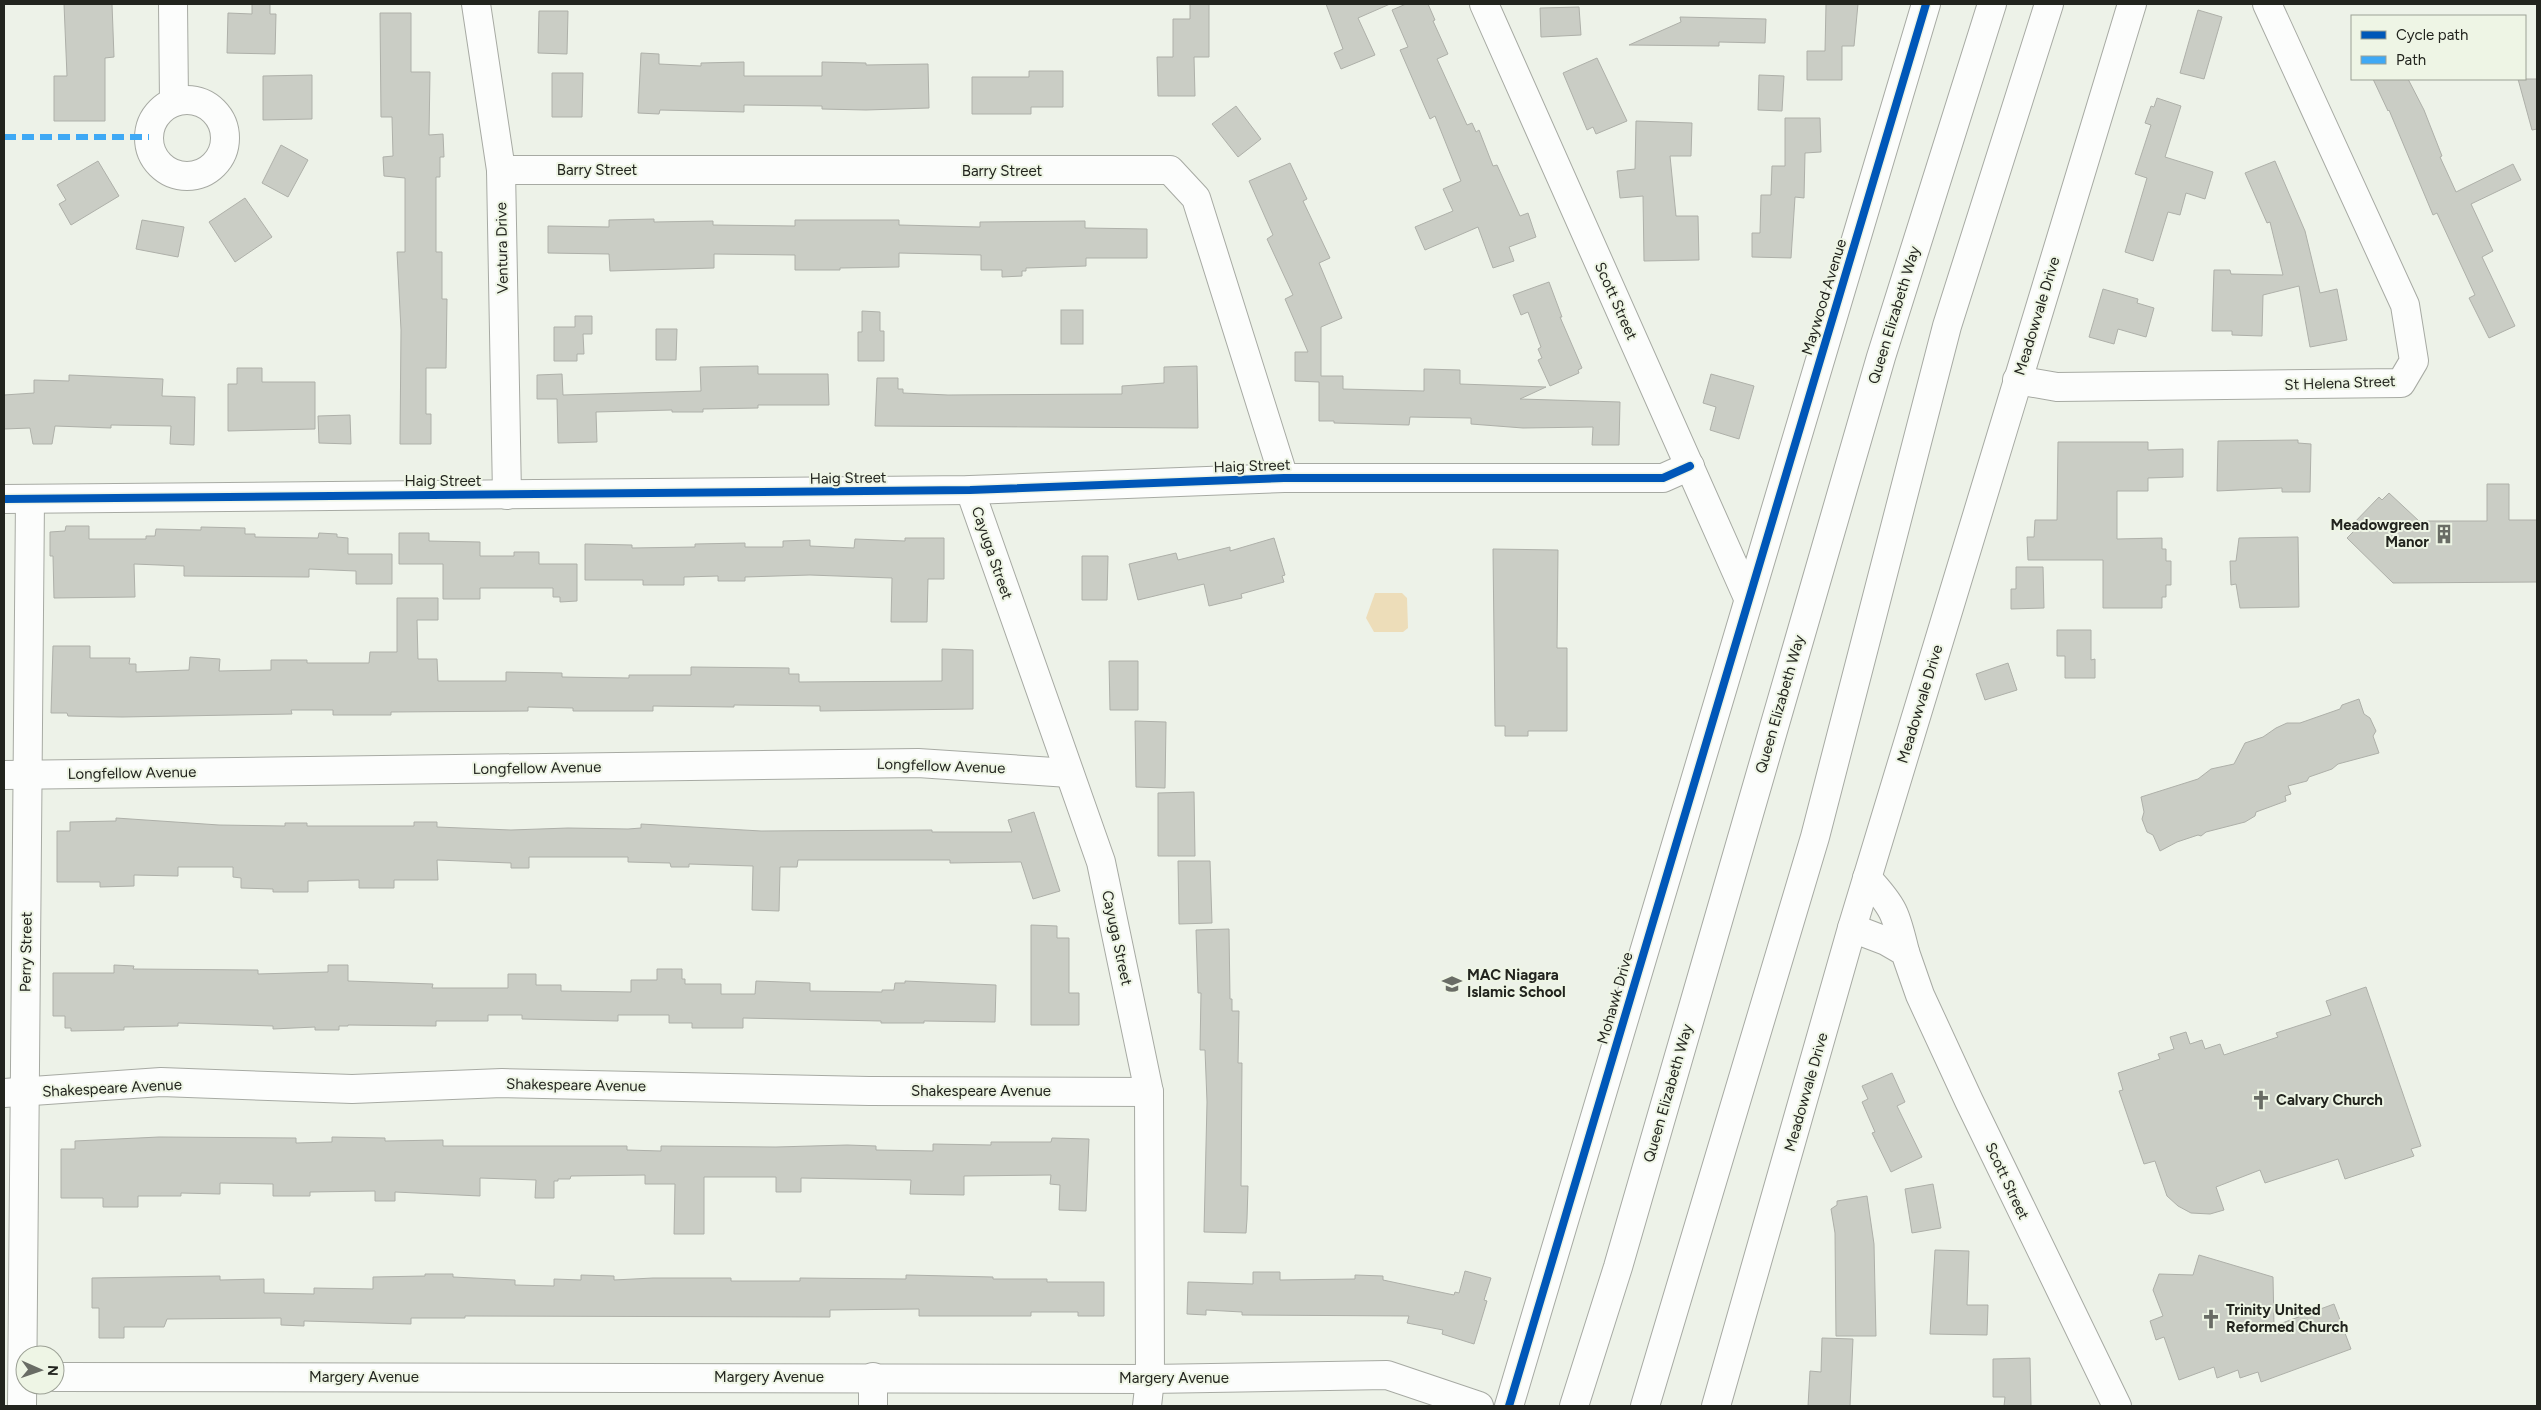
<svg xmlns="http://www.w3.org/2000/svg" width="2541" height="1410" viewBox="0 0 2541 1410" font-family="Figtree,sans-serif">
	<style>
		.green { fill: #edddb9 }
		.building { fill: #cacdc5; stroke: #aeb0a9 }
		.lines { fill: none; stroke-linecap: round; stroke-linejoin: round }
		.minor-casing { stroke: #a7aaa3; stroke-width: 30 }
		.highway-casing { stroke: #a7aaa3; stroke-width: 30 }
		.minor { stroke: #fcfdfc; stroke-width: 28 }
		.highway { stroke: #fcfdfc; stroke-width: 28 }
		.quiet { stroke: #3fa9f5; stroke-width: 6; stroke-dasharray: 12 6; stroke-linecap: butt }
		.cycleway-casing { stroke: #eef5e5; stroke-width: 11 }
		.cycleway { stroke: #0057b8; stroke-width: 8 }
		.labels { text-anchor: middle; dominant-baseline: central; stroke-width: 4; stroke-linejoin: round; paint-order: stroke }
		.street-label { font-size: 15px; fill: #22241e; stroke: #eef5e5 }
		.poi-label { font-size: 15px; font-weight: bold; fill: #22241e; stroke: #eef5e5; text-anchor: start }
	</style>
	<rect width="100%" height="100%" fill="#edf2e8"/>
	<polygon class="green" points="1375,593 1402,593 1407,598 1408,628 1403,632 1374,632 1366,618"/>
	<g class="building">
		<polygon points="64,4 112,4 114,57 105,58 105,121 54,121 54,76 67,76"/>
		<polygon points="252,4 270,4 270,14 276,14 275,54 227,53 228,13 252,14"/>
		<polygon points="1190,4 1209,4 1209,57 1194,57 1195,96 1158,96 1157,57 1173,57 1173,19 1190,19"/>
		<polygon points="1326,4 1390,4 1358,18 1375,55 1341,69 1334,53 1343,49"/>
		<polygon points="1406,4 1428,4 1435,20 1433,21 1448,54 1437,59 1467,125 1472,123 1476,132 1479,130 1493,166 1497,165 1520,216 1528,213 1536,237 1509,247 1514,261 1493,268 1478,227 1425,250 1415,227 1453,211 1443,189 1461,181 1435,116 1430,119 1400,50 1408,47 1392,10"/>
		<polygon points="1826,4 1858,4 1854,46 1842,46 1842,80 1807,80 1807,51 1825,51"/>
		<polygon points="1579,7 1581,35 1541,37 1540,8"/>
		<polygon points="2198,10 2222,17 2204,79 2180,73"/>
		<polygon points="539,11 568,11 567,54 538,53"/>
		<polygon points="380,13 411,13 411,72 430,72 429,135 443,134 444,157 440,157 440,177 436,177 436,252 442,252 442,299 447,299 446,368 426,368 426,414 431,414 431,444 400,444 401,330 397,252 405,252 405,178 384,176 383,157 393,156 392,117 381,117"/>
		<polygon points="1680,17 1766,19 1765,43 1719,42 1719,46 1629,45 1681,22"/>
		<polygon points="641,53 659,54 659,64 701,66 701,63 744,62 744,76 822,76 822,62 866,63 866,65 928,64 929,108 866,110 822,109 822,106 744,105 744,112 660,110 659,114 638,113"/>
		<polygon points="1597,58 1627,121 1596,134 1593,127 1587,130 1563,73"/>
		<polygon points="1029,71 1063,71 1063,107 1031,107 1031,114 972,114 972,77 1029,77"/>
		<polygon points="552,73 583,73 582,117 552,117"/>
		<polygon points="312,75 312,119 263,120 263,76"/>
		<polygon points="1759,75 1784,76 1782,111 1758,110"/>
		<polygon points="2373,79 2408,79 2424,110 2442,156 2440,157 2456,192 2513,164 2521,180 2471,204 2493,251 2482,257 2515,326 2489,338 2469,298 2475,295 2437,213 2433,215 2389,110 2388,111"/>
		<polygon points="2518,79 2537,79 2537,129 2532,130"/>
		<polygon points="2157,98 2181,106 2165,157 2213,172 2205,199 2186,193 2180,215 2168,212 2153,261 2125,252 2147,178 2135,174 2151,125 2145,123 2151,106 2154,107"/>
		<polygon points="1236,106 1261,139 1238,157 1212,124"/>
		<polygon points="1785,118 1820,118 1821,152 1805,153 1804,198 1795,197 1791,258 1752,257 1752,233 1760,233 1761,195 1771,195 1772,166 1785,166"/>
		<polygon points="1636,121 1692,123 1691,156 1670,156 1676,216 1698,216 1699,260 1644,261 1643,196 1620,198 1617,171 1635,169"/>
		<polygon points="281,145 308,160 288,197 262,183"/>
		<polygon points="98,161 119,196 71,225 59,204 66,200 57,185"/>
		<polygon points="2275,161 2305,231 2320,293 2337,289 2347,340 2310,347 2299,286 2263,295 2262,336 2232,335 2232,331 2212,331 2214,270 2230,270 2231,274 2283,275 2270,222 2267,223 2245,173"/>
		<polygon points="1290,163 1307,199 1303,201 1330,258 1319,263 1342,318 1321,327 1321,376 1343,376 1343,389 1424,391 1424,369 1460,370 1460,384 1546,387 1520,399 1620,402 1619,445 1592,445 1593,427 1523,428 1471,424 1471,418 1410,417 1409,425 1334,423 1334,421 1319,421 1319,382 1295,381 1295,352 1308,352 1285,299 1293,295 1267,239 1273,235 1249,181"/>
		<polygon points="245,198 272,237 235,262 209,222"/>
		<polygon points="654,219 654,222 713,221 713,225 795,226 795,220 899,220 899,225 980,227 980,222 1085,221 1085,228 1147,229 1147,258 1086,258 1086,266 1026,268 1026,271 1022,271 1022,276 1002,277 1002,270 981,270 981,255 899,253 899,267 840,268 840,270 795,270 795,255 714,254 714,268 610,271 609,254 548,253 548,226 609,227 609,220"/>
		<polygon points="142,220 184,227 178,257 136,249"/>
		<polygon points="1549,282 1562,317 1560,317 1582,368 1578,370 1579,373 1550,386 1538,360 1542,358 1538,349 1541,347 1528,312 1521,315 1513,295"/>
		<polygon points="2103,289 2138,299 2137,303 2154,308 2146,337 2118,329 2114,344 2089,337"/>
		<rect x="1061" y="310" width="22" height="34"/>
		<polygon points="862,311 880,312 880,331 884,331 884,361 858,361 858,332 862,332"/>
		<polygon points="575,316 592,316 592,334 583,334 584,354 577,354 577,361 554,361 554,327 575,327"/>
		<polygon points="656,329 677,329 676,360 656,360"/>
		<polygon points="758,366 758,374 828,374 829,405 758,405 758,408 703,409 703,412 672,412 672,410 596,412 597,442 558,443 557,399 537,399 537,375 562,374 563,395 701,391 700,367"/>
		<polygon points="1197,366 1198,428 875,426 877,378 898,378 898,389 903,389 903,393 948,395 1122,394 1122,386 1164,383 1164,367"/>
		<polygon points="237,368 262,368 262,382 315,382 315,429 228,431 228,384 237,384"/>
		<polygon points="1711,374 1754,386 1739,439 1710,430 1716,407 1703,403"/>
		<polygon points="69,375 163,379 162,396 195,397 194,445 170,444 171,426 111,425 111,428 55,426 52,444 33,444 30,428 4,429 4,395 34,393 34,380 69,381"/>
		<polygon points="350,415 351,444 319,443 318,416"/>
		<polygon points="2298,440 2298,443 2311,444 2310,492 2282,492 2282,488 2217,491 2218,441"/>
		<polygon points="2058,442 2148,442 2148,450 2183,449 2183,477 2148,478 2148,491 2117,491 2117,539 2162,538 2162,549 2166,549 2166,561 2171,561 2171,585 2166,585 2166,597 2162,597 2162,608 2103,608 2103,560 2028,560 2027,537 2034,537 2035,520 2057,520"/>
		<polygon points="2487,484 2509,484 2509,520 2537,520 2537,582 2393,583 2347,538 2355,530 2351,526 2379,497 2382,500 2389,493 2419,521 2487,521"/>
		<polygon points="66,526 89,526 89,539 146,539 146,536 155,536 156,529 201,530 201,527 245,528 245,534 255,534 255,537 318,538 319,533 337,534 337,537 348,538 348,554 392,554 392,584 356,584 356,571 309,569 309,577 184,576 184,566 134,564 135,597 54,598 53,556 50,556 50,532 65,531"/>
		<polygon points="399,533 429,533 429,541 480,542 480,556 514,556 514,552 539,552 539,564 577,564 577,601 560,602 560,597 553,597 553,588 480,588 480,599 443,599 443,564 399,564"/>
		<polygon points="2298,537 2299,607 2240,608 2236,584 2231,585 2230,561 2236,561 2239,538"/>
		<polygon points="905,538 944,538 944,579 928,579 927,622 891,622 892,578 810,575 745,577 745,581 718,581 718,576 684,577 684,585 643,585 643,580 585,580 585,544 632,545 632,548 695,547 695,544 745,543 745,547 783,547 783,541 810,540 810,546 854,548 855,539 905,541"/>
		<polygon points="1274,538 1285,575 1282,576 1284,582 1241,594 1242,598 1209,606 1204,584 1138,600 1129,564 1176,553 1178,560 1230,547 1230,551"/>
		<polygon points="1493,549 1558,550 1557,648 1567,648 1567,731 1528,731 1528,736 1505,736 1505,726 1495,726"/>
		<polygon points="1082,556 1108,556 1107,600 1082,600"/>
		<polygon points="2016,567 2043,567 2044,608 2011,609 2011,589 2016,589"/>
		<polygon points="397,598 438,598 438,620 417,620 418,659 437,659 438,681 506,681 506,672 562,673 562,677 629,678 629,675 691,675 691,667 789,668 789,674 799,674 799,682 942,681 942,649 973,650 973,709 820,711 820,706 734,705 734,707 653,706 653,711 573,711 573,708 528,707 528,711 391,712 391,715 333,715 333,710 291,710 292,714 122,717 68,716 67,713 51,713 53,646 90,646 90,658 130,658 129,664 136,664 136,672 189,670 190,657 220,659 219,671 271,670 271,660 307,660 307,663 369,663 370,652 397,652"/>
		<polygon points="2057,630 2091,630 2091,660 2095,659 2095,678 2065,678 2065,656 2057,656"/>
		<polygon points="1109,661 1138,661 1138,710 1110,710"/>
		<polygon points="2008,663 2017,690 1985,700 1976,674"/>
		<polygon points="2359,699 2364,714 2370,718 2376,731 2373,736 2379,753 2338,764 2332,769 2309,777 2307,781 2288,786 2291,794 2285,796 2286,801 2256,812 2255,816 2245,822 2206,832 2201,836 2198,835 2177,842 2160,851 2153,835 2147,832 2142,819 2144,812 2141,797 2198,779 2211,769 2234,764 2245,743 2263,737 2276,728 2287,723 2300,723 2340,709 2342,705"/>
		<polygon points="1135,721 1166,722 1165,788 1136,787"/>
		<polygon points="1194,792 1195,856 1158,856 1158,793"/>
		<polygon points="1034,812 1060,891 1033,899 1021,862 950,863 950,860 798,860 797,867 780,867 779,911 752,910 753,866 689,864 689,867 671,867 670,863 628,862 628,857 529,857 529,868 511,868 511,863 437,860 438,880 394,880 394,888 359,888 359,880 308,881 308,892 273,892 273,889 241,888 241,878 233,877 233,867 178,867 178,876 134,875 134,886 100,887 100,882 57,882 57,831 70,831 70,822 116,821 116,818 219,825 285,826 285,823 307,823 307,826 414,826 414,822 437,822 437,827 511,830 568,828 628,829 641,828 641,824 761,831 932,830 932,832 1012,832 1008,820"/>
		<polygon points="1178,861 1210,861 1212,923 1179,924"/>
		<polygon points="1031,925 1057,926 1057,938 1069,938 1069,993 1079,993 1079,1025 1031,1025"/>
		<polygon points="1229,929 1230,999 1232,999 1232,1011 1239,1011 1238,1063 1242,1063 1241,1186 1248,1186 1247,1219 1246,1233 1204,1232 1207,1102 1205,1050 1200,1050 1201,993 1198,993 1196,930"/>
		<polygon points="114,965 134,966 133,969 258,970 258,974 328,972 328,965 348,965 348,981 433,984 432,988 508,988 508,974 536,974 536,985 561,985 561,991 631,992 631,980 657,980 657,969 682,969 682,979 685,979 685,984 721,984 721,994 755,994 756,981 810,983 810,991 882,992 882,990 894,990 895,983 905,983 905,981 996,985 995,1022 924,1021 924,1023 881,1023 881,1021 743,1018 743,1028 692,1028 692,1023 669,1023 669,1015 618,1015 618,1021 522,1019 522,1015 488,1015 488,1021 436,1021 436,1026 348,1025 348,1026 339,1026 339,1030 315,1030 315,1027 273,1029 273,1026 178,1023 178,1026 124,1027 124,1030 71,1031 71,1028 65,1028 65,1016 53,1016 53,973 114,973"/>
		<polygon points="2366,987 2421,1146 2411,1149 2414,1156 2345,1179 2338,1159 2265,1183 2260,1170 2216,1187 2224,1210 2210,1214 2191,1213 2178,1206 2167,1196 2155,1161 2144,1164 2119,1091 2123,1090 2118,1073 2160,1059 2158,1054 2174,1049 2170,1037 2186,1032 2190,1044 2202,1040 2205,1049 2220,1044 2224,1055 2278,1037 2276,1033 2331,1015 2326,1001"/>
		<polygon points="1892,1073 1905,1102 1897,1106 1922,1157 1891,1172 1872,1133 1875,1132 1862,1102 1868,1099 1862,1086"/>
		<polygon points="159,1137 296,1138 296,1143 332,1142 332,1137 385,1138 385,1141 443,1140 443,1146 627,1146 627,1150 661,1151 661,1146 776,1147 847,1145 876,1146 876,1150 933,1151 933,1144 991,1145 991,1142 1051,1142 1052,1138 1089,1139 1086,1211 1059,1210 1060,1185 1050,1184 1051,1175 964,1176 964,1195 910,1194 911,1180 801,1178 801,1192 776,1192 776,1177 704,1177 704,1234 674,1234 675,1184 645,1184 645,1175 571,1176 570,1179 558,1179 558,1181 554,1181 554,1198 535,1198 536,1180 480,1178 480,1196 395,1192 395,1201 375,1201 375,1191 310,1192 310,1196 273,1196 273,1184 220,1183 220,1194 181,1193 181,1196 138,1196 138,1207 103,1207 103,1198 61,1198 61,1149 75,1149 75,1141"/>
		<polygon points="1933,1184 1941,1228 1912,1233 1905,1189"/>
		<polygon points="1867,1196 1874,1244 1876,1336 1836,1336 1835,1233 1831,1209 1837,1205 1837,1201"/>
		<polygon points="1935,1250 1969,1251 1967,1305 1988,1305 1987,1335 1930,1334"/>
		<polygon points="2199,1255 2273,1277 2274,1326 2334,1304 2351,1349 2261,1382 2258,1372 2240,1378 2238,1370 2217,1378 2214,1367 2179,1380 2164,1337 2156,1340 2150,1321 2163,1316 2153,1290 2159,1274 2193,1275"/>
		<polygon points="1465,1271 1491,1278 1484,1300 1487,1301 1474,1344 1442,1334 1443,1330 1407,1323 1409,1316 1242,1315 1242,1312 1206,1310 1206,1315 1187,1314 1188,1282 1253,1284 1253,1272 1280,1272 1280,1280 1355,1279 1355,1275 1383,1276 1383,1280 1454,1295 1455,1292 1459,1293"/>
		<polygon points="425,1274 453,1274 453,1277 515,1280 515,1285 554,1286 554,1279 581,1280 581,1275 614,1276 614,1280 653,1278 731,1278 731,1281 800,1281 800,1278 906,1279 906,1275 993,1277 993,1279 1047,1279 1047,1282 1104,1282 1104,1316 1078,1316 1078,1312 1031,1312 1031,1316 919,1316 919,1309 830,1310 830,1317 465,1316 465,1318 411,1318 411,1324 304,1321 304,1326 281,1325 281,1318 167,1319 164,1327 124,1327 124,1338 99,1338 99,1308 92,1308 92,1278 220,1276 220,1280 264,1279 264,1293 314,1294 314,1288 373,1289 373,1277 425,1276"/>
		<polygon points="1822,1338 1853,1339 1850,1406 1808,1406 1810,1371 1821,1372"/>
		<polygon points="2030,1358 2031,1406 2004,1406 2005,1397 1993,1397 1993,1359"/>
	</g>
	<g class="lines">
		<defs>
			<g id="minor">
				<polyline points="173,4 174,102"/>
				<polyline points="476,4 501,170 507,495"/>
				<polyline points="1484,4 1748,598"/>
				<circle cx="187" cy="138" r="38"/>
				<polyline points="501,170 1170,170 1196,198 1284,478"/>
				<polyline points="2017,380 2057,387 2401,383 2414,361 2405,305 2267,4"/>
				<polyline points="970,490 1101,862 1149,1092 1150,1379 1147,1406"/>
				<polyline points="4,499 970,490 1284,478 1663,478 1690,466"/>
				<polyline points="4,775 918,763 1069,773"/>
				<path d="M 1867,878 C 1894,907 1896,914 1905,952"/>
				<polyline points="1852,928 1886,941 1905,952 1920,995 1969,1101 2117,1406"/>
				<polyline points="4,1093 161,1082 352,1089 502,1083 869,1091 1149,1092"/>
				<polyline points="55,1377 1150,1379 1387,1375 1479,1406"/>
				<polyline points="873,1377 873,1406"/>
				<polyline points="22,1406 30,499"/>
				<polyline points="1509,1406 1926,4"/>
				<polyline points="1716,1406 1852,928 2132,4"/>
			</g>
			<g id="highway">
				<polyline points="1574,1406 1618,1267 1881,357 1992,4"/>
				<polyline points="1645,1406 1815,837 1947,326 2049,4"/>
			</g>
		</defs>
		<use href="#minor" class="minor-casing"/>
		<use href="#highway" class="highway-casing"/>
		<use href="#minor" class="minor"/>
		<use href="#highway" class="highway"/>
		<polyline class="quiet" points="4,137 149,137"/>
		<defs>
			<g id="cycleway">
				<polyline points="4,499 970,490 1284,478 1663,478 1690,466"/>
				<polyline points="1509,1406 1926,4"/>
			</g>
		</defs>
		<use href="#cycleway" class="cycleway-casing"/>
		<use href="#cycleway" class="cycleway"/>
	</g>
	<defs>
		<symbol id="building-bare" viewBox="-9 -9 18 18"><path d="M-4-6H4V6H1V3H-1V6H-4ZM-2.5-4.3h1.7v1.8h-1.7ZM.8-4.3h1.7v1.8H.8ZM-2.5-1h1.7V.8h-1.7ZM.8-1h1.7V.8H.8Z" fill="#696c65" stroke="#eef5e5" stroke-width="2.5" paint-order="stroke"/></symbol>
		<symbol id="school-bare" viewBox="-9 -9 18 18"><path d="M0-5L7-2L0 1L-7-2ZM-4 1L0 2.5L4 1V4Q0 6-4 4Z" fill="#696c65" stroke="#eef5e5" stroke-width="2.5" paint-order="stroke"/></symbol>
		<symbol id="church-bare" viewBox="-9 -9 18 18"><path d="M-1.2-6h2.4v3.5h3.3v2.4h-3.3V6h-2.4V-.1h-3.3v-2.4h3.3Z" fill="#696c65" stroke="#eef5e5" stroke-width="2.5" paint-order="stroke"/></symbol>
	</defs>
	<g fill-rule="evenodd">
		<use href="#building-bare" x="2430" y="520" width="28" height="28"/>
		<use href="#school-bare" x="1438" y="970" width="28" height="28"/>
		<use href="#church-bare" x="2247" y="1086" width="28" height="28"/>
		<use href="#church-bare" x="2197" y="1305" width="28" height="28"/>
	</g>
	<g class="labels">
		<g class="street-label">
			<text x="597" y="170">Barry Street</text>
			<text x="1002" y="171">Barry Street</text>
			<text transform="translate(502 248) rotate(-91)">Ventura Drive</text>
			<text transform="translate(1824 297) rotate(-73)">Maywood Avenue</text>
			<text transform="translate(1616 301) rotate(66)">Scott Street</text>
			<text transform="translate(1894 315) rotate(-73)">Queen Elizabeth Way</text>
			<text transform="translate(2037 316) rotate(-73)">Meadowvale Drive</text>
			<text transform="translate(2340 383) rotate(-2)">St Helena Street</text>
			<text transform="translate(1252 466) rotate(-2)">Haig Street</text>
			<text transform="translate(848 478) rotate(-1)">Haig Street</text>
			<text x="443" y="481">Haig Street</text>
			<text transform="translate(992 553) rotate(71)">Cayuga Street</text>
			<text transform="translate(1780 704) rotate(-74)">Queen Elizabeth Way</text>
			<text transform="translate(1920 704) rotate(-73)">Meadowvale Drive</text>
			<text transform="translate(941 766) rotate(2)">Longfellow Avenue</text>
			<text transform="translate(537 768) rotate(-1)">Longfellow Avenue</text>
			<text transform="translate(132 773) rotate(-1)">Longfellow Avenue</text>
			<text transform="translate(1117 938) rotate(78)">Cayuga Street</text>
			<text transform="translate(26 952) rotate(-89)">Perry Street</text>
			<text transform="translate(1615 998) rotate(-74)">Mohawk Drive</text>
			<text transform="translate(576 1085) rotate(1)">Shakespeare Avenue</text>
			<text transform="translate(112 1088) rotate(-3)">Shakespeare Avenue</text>
			<text x="981" y="1091">Shakespeare Avenue</text>
			<text transform="translate(1806 1092) rotate(-74)">Meadowvale Drive</text>
			<text transform="translate(1668 1093) rotate(-74)">Queen Elizabeth Way</text>
			<text transform="translate(2007 1181) rotate(65)">Scott Street</text>
			<text x="364" y="1377">Margery Avenue</text>
			<text x="769" y="1377">Margery Avenue</text>
			<text x="1174" y="1378">Margery Avenue</text>
		</g>
		<g class="poi-label">
			<text x="2429" y="525" text-anchor="end">Meadowgreen<tspan x="2429" dy="17">Manor</tspan></text>
			<text x="1467" y="975">MAC Niagara<tspan x="1467" dy="17">Islamic School</tspan></text>
			<text x="2276" y="1100">Calvary Church</text>
			<text x="2226" y="1310">Trinity United<tspan x="2226" dy="17">Reformed Church</tspan></text>
		</g>
	</g>
	<rect width="2541" height="1410" fill="none" stroke="#22241e" stroke-width="10"/>
	<rect x="2351" y="15" width="175" height="65" fill="#eef5e5" stroke="#9ca195"/>
	<rect x="2361" y="31" width="25" height="8" fill="#0057b8" stroke="#9ca195"/>
	<text x="2396" y="40" font-size="15" fill="#22241e">Cycle path</text>
	<rect x="2361" y="56" width="25" height="8" fill="#3fa9f5" stroke="#9ca195"/>
	<text x="2396" y="65" font-size="15" fill="#22241e">Path</text>
	<g transform="translate(40 1370) rotate(92)"><circle r="24" fill="#eef5e5" stroke="#9ca195"/>
	<path d="M0-4L9 19L0 12L-9 19Z" fill="#696c65"/>
	<text y="-8" font-size="14" font-weight="bold" text-anchor="middle" fill="#22241e">N</text>
	</g>
</svg>
